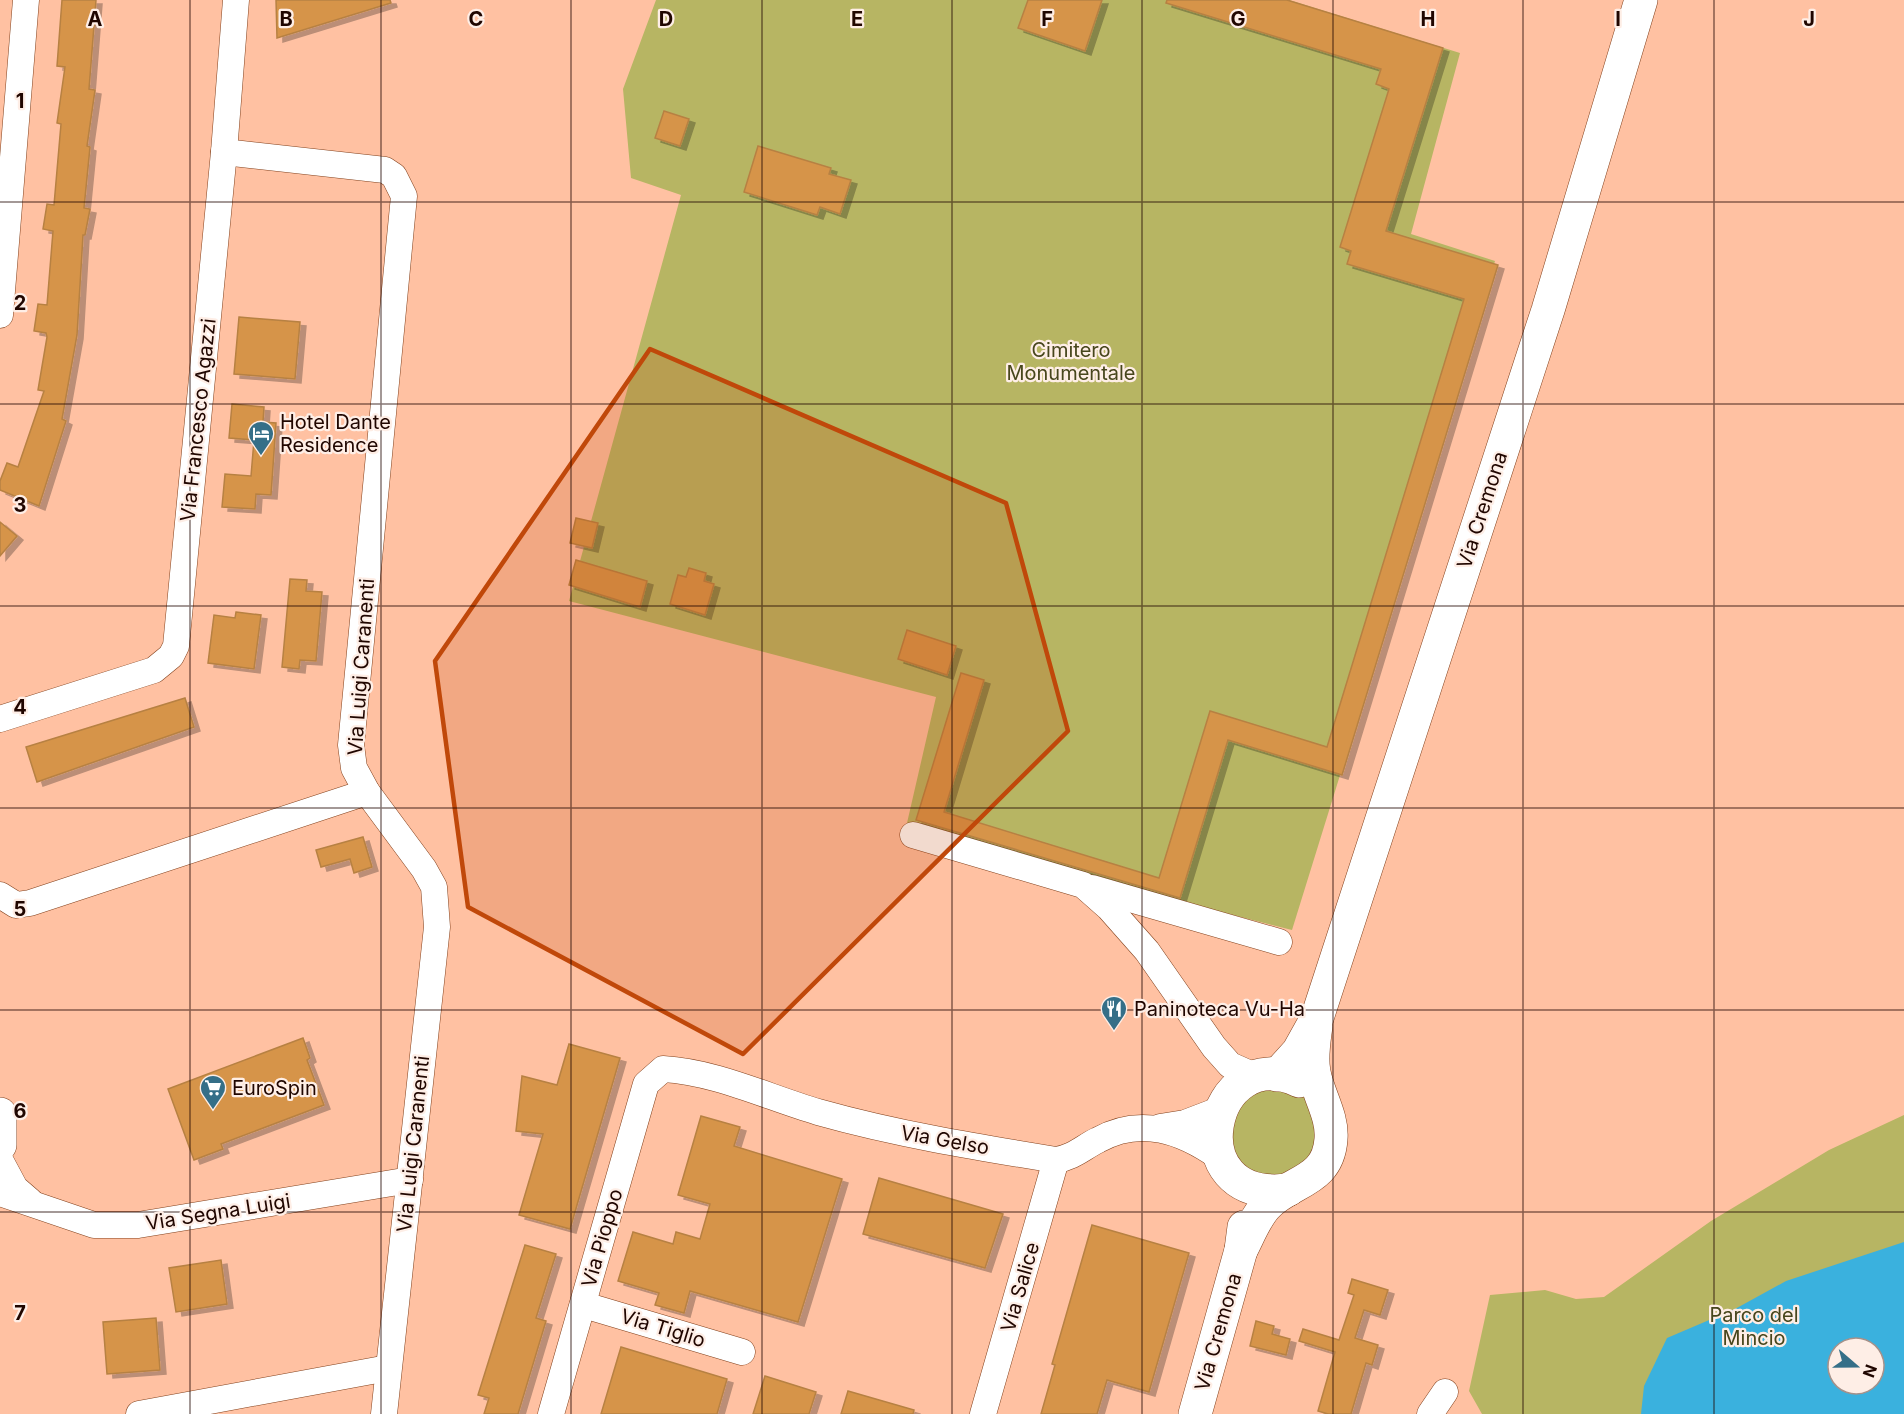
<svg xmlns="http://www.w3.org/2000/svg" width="1904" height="1414" viewBox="0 0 1904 1414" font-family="Inter,sans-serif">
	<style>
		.green { fill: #b7b563; fill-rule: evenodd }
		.water { fill: #3ab1de; fill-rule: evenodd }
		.building { fill: #d69448; stroke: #b78143; stroke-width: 1.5; filter: url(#shadow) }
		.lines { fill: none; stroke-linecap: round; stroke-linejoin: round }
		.minor-casing { stroke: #83411c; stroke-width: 27 }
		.major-casing { stroke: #83411c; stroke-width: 34 }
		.minor { stroke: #fff; stroke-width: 26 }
		.major { stroke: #fff; stroke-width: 33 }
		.marked { fill: #c0480a; fill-opacity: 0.2; stroke: #c0480a; stroke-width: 4.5; stroke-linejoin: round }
		.grid { fill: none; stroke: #200600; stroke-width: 1.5; stroke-opacity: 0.55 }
		.labels { text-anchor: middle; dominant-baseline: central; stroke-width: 4.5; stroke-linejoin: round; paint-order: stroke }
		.park-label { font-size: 20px; fill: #47461c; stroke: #feeee6 }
		.street-label { font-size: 20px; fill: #200600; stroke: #feeee6 }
		.poi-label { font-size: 20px; fill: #200600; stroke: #feeee6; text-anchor: start }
		.grid-label { font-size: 20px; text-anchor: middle; font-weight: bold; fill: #200600; stroke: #feeee6; stroke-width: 4.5; stroke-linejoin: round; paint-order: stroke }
	</style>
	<defs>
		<filter id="shadow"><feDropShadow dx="6" dy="4" stdDeviation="0" flood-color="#0004"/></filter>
	</defs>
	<rect width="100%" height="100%" fill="#ffc1a2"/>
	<g class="green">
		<polygon points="656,0 1289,0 1460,53 1411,234 1495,261 1334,753 1341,772 1292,930 1170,899 907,823 936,697 569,601 681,195 631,178 623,89"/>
		<polygon points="1250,1090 1296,1091 1308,1101 1319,1130 1310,1159 1286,1176 1256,1176 1233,1157 1229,1113"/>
		<path d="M 1904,1115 L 1904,1414 L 1482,1414 L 1469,1391 L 1490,1295 L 1545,1290 L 1576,1299 L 1604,1297 L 1711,1221 L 1829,1150 ZM 1838,1348 L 1874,1348 L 1874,1384 L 1838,1384 Z"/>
	</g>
	<path class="water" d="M 1904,1242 L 1904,1414 L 1641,1414 L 1644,1386 L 1667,1338 L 1735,1309 L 1786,1281 ZM 1838,1348 L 1874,1348 L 1874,1384 L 1838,1384 Z"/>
	<g class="building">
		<polygon points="62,0 96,0 89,89 95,90 87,146 90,147 84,208 90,209 85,235 83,235 77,335 62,419 66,421 39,506 0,490 0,481 7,463 18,467 44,391 38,390 47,337 46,333 34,331 38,304 47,305 53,231 43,229 47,204 54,205 61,124 57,123 65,67 57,66"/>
		<polygon points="276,0 390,0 391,3 277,38"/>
		<polygon points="1028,0 1102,0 1085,51 1018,28"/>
		<polygon points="1167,0 1287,0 1443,48 1386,231 1498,265 1342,775 1228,740 1180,898 916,820 961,673 984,680 944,812 1159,878 1210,711 1327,747 1464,299 1347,264 1351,251 1340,247 1389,89 1376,84 1381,69 1166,3"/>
		<polygon points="664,111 689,119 680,146 655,138"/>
		<polygon points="758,146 831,168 829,174 851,180 840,214 820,207 817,215 744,192"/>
		<polygon points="239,317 300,322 295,379 234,374"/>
		<polygon points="232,404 264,407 263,422 276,423 271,495 256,494 255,509 222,507 225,474 251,476 254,440 229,438"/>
		<polygon points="576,518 598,523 592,548 570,543"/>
		<polygon points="0,522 17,536 0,556"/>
		<polygon points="576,560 647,581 640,607 569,585"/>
		<polygon points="689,568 706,573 704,581 714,584 705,615 670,604 678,575 686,577"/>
		<polygon points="290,579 307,580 306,591 322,592 316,661 300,660 299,669 282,667"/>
		<polygon points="236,612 261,615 254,669 208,663 214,615 235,618"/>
		<polygon points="907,630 956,646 947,675 898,659"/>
		<polygon points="185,698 194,727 37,782 26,747"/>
		<polygon points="363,837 372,867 354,873 350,859 321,867 316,850"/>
		<polygon points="303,1038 310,1058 307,1060 324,1105 221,1144 223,1149 194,1160 168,1089"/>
		<polygon points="569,1044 620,1058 570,1229 519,1215 543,1134 516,1131 522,1076 557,1085"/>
		<polygon points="701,1116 740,1127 734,1146 842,1179 798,1322 690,1291 684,1313 655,1305 659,1293 618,1281 633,1232 673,1244 676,1232 700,1239 710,1204 678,1195"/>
		<polygon points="879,1178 1003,1214 985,1268 863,1234"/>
		<polygon points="1092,1225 1189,1253 1149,1392 1107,1380 1097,1414 1041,1414 1055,1365 1052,1364"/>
		<polygon points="525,1245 556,1254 536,1318 546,1321 518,1414 484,1414 489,1398 478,1395"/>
		<polygon points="221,1260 227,1304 176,1312 169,1268"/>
		<polygon points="1352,1279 1388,1290 1380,1315 1364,1310 1355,1338 1378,1345 1372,1365 1366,1363 1351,1414 1328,1414 1318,1411 1335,1352 1299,1341 1303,1329 1339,1340 1354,1295 1348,1293"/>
		<polygon points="156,1318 160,1370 107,1374 103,1322"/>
		<polygon points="1256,1321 1274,1326 1272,1334 1290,1339 1286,1355 1250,1346"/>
		<polygon points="621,1347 727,1379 717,1414 601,1414"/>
		<polygon points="765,1376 816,1392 809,1414 753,1414"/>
		<polygon points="848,1391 914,1410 913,1414 841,1414"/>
	</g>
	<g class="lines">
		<defs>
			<g id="minor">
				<polyline points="224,152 385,170 394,176 404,196 351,745 354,768 367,792 424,869 434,887 437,927 384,1414"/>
				<polyline points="0,315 26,0"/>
				<polyline points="0,719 154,670 171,656 176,646 224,152 236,0"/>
				<polyline points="913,835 1083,885 1109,908 1147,951 1214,1047 1230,1065 1257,1077"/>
				<polyline points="1092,888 1279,942"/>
				<polyline points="0,895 16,905 30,903 367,792"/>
				<polyline points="1160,1127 1185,1123 1219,1110"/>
				<polyline points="0,1160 15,1188 30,1201"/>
				<polyline points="0,1193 94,1225 138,1225 410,1180"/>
				<polyline points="584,1305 742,1352"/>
				<polyline points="139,1414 388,1368"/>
				<path d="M 551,1414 L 646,1084 L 663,1069 C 716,1072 767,1097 818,1112 C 896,1134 976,1147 1056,1160 C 1074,1157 1082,1148 1098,1140 C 1141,1116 1182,1131 1219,1157"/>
				<polyline points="983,1414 1056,1160"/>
				<polyline points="1430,1414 1445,1392"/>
			</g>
			<g id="major">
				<polyline points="1277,1075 1298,1052 1317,1018 1548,310 1641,0"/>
				<polyline points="0,1114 0,1145"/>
				<path d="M 1288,1190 C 1174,1204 1210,1038 1299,1081"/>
				<path d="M 1241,1250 C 1249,1235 1255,1218 1266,1206 C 1290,1180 1328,1183 1331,1139 C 1333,1116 1318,1095 1314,1072 C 1311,1057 1314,1041 1316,1026"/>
				<polyline points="1195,1414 1241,1250 1244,1227"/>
			</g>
		</defs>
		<use href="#minor" class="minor-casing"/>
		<use href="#major" class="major-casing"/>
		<use href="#minor" class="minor"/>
		<use href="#major" class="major"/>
	</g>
	<path class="marked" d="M 650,349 L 1006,503 L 1068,731 L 743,1054 L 468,907 L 435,661 Z"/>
	<path class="grid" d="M 190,0 L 190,1414M 381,0 L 381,1414M 571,0 L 571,1414M 762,0 L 762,1414M 952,0 L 952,1414M 1142,0 L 1142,1414M 1333,0 L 1333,1414M 1523,0 L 1523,1414M 1714,0 L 1714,1414M 0,202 L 1904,202M 0,404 L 1904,404M 0,606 L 1904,606M 0,808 L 1904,808M 0,1010 L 1904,1010M 0,1212 L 1904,1212"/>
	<defs>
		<symbol id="hotel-pin" viewBox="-11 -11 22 30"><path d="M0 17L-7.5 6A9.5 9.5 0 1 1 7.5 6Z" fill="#356f88" stroke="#feeee6"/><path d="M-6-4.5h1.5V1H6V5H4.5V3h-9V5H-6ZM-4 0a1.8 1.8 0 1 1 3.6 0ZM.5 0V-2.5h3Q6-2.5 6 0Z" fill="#fff"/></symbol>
		<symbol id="restaurant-pin" viewBox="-11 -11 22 30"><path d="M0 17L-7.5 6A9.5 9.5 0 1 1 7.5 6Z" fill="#356f88" stroke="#feeee6"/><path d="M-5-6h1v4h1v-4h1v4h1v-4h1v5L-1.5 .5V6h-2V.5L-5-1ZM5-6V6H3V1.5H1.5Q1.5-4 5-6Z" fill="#fff"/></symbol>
		<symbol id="supermarket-pin" viewBox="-11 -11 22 30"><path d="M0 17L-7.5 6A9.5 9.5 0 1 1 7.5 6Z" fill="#356f88" stroke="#feeee6"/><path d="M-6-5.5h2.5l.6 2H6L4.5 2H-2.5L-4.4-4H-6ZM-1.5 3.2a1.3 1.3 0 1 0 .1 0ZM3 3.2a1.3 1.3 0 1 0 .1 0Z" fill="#fff"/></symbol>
	</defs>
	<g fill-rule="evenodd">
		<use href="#hotel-pin" x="246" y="419" width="30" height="40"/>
		<use href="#restaurant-pin" x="1099" y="994" width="30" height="40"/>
		<use href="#supermarket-pin" x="198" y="1073" width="30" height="40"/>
	</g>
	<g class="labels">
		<g class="park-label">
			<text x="1071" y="350">Cimitero<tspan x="1071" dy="23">Monumentale</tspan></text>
			<text x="1754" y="1315">Parco del<tspan x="1754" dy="23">Mincio</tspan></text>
		</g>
		<g class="street-label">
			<text transform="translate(198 420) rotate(-84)">Via Francesco Agazzi</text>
			<text transform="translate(1482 510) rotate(-72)">Via Cremona</text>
			<text transform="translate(361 667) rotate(-86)">Via Luigi Caranenti</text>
			<text transform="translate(945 1140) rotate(10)">Via Gelso</text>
			<text transform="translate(413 1144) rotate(-84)">Via Luigi Caranenti</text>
			<text transform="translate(218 1212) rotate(-9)">Via Segna Luigi</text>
			<text transform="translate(602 1238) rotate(-74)">Via Pioppo</text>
			<text transform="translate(1020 1287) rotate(-74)">Via Salice</text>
			<text transform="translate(663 1328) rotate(17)">Via Tiglio</text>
			<text transform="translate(1218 1332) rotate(-74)">Via Cremona</text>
		</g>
		<g class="poi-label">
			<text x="280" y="422">Hotel Dante<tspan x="280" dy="23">Residence</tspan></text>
			<text x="1134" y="1009">Paninoteca Vu-Ha</text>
			<text x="232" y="1088">EuroSpin</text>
		</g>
	</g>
	<g class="grid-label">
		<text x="95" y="26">A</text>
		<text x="286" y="26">B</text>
		<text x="476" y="26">C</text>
		<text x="666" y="26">D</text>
		<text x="857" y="26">E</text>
		<text x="1047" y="26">F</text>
		<text x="1238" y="26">G</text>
		<text x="1428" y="26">H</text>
		<text x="1618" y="26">I</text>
		<text x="1809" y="26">J</text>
		<text x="20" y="108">1</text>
		<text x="20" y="310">2</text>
		<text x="20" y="512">3</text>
		<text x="20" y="714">4</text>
		<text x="20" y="916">5</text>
		<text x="20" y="1118">6</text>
		<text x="20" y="1320">7</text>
	</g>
	<g transform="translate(1856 1366) rotate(110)"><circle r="28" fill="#feeee6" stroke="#a5918a" stroke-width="1.5"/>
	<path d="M0-4.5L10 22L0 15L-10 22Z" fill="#356f88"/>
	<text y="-9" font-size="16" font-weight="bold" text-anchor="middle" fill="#200600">N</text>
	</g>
</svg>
